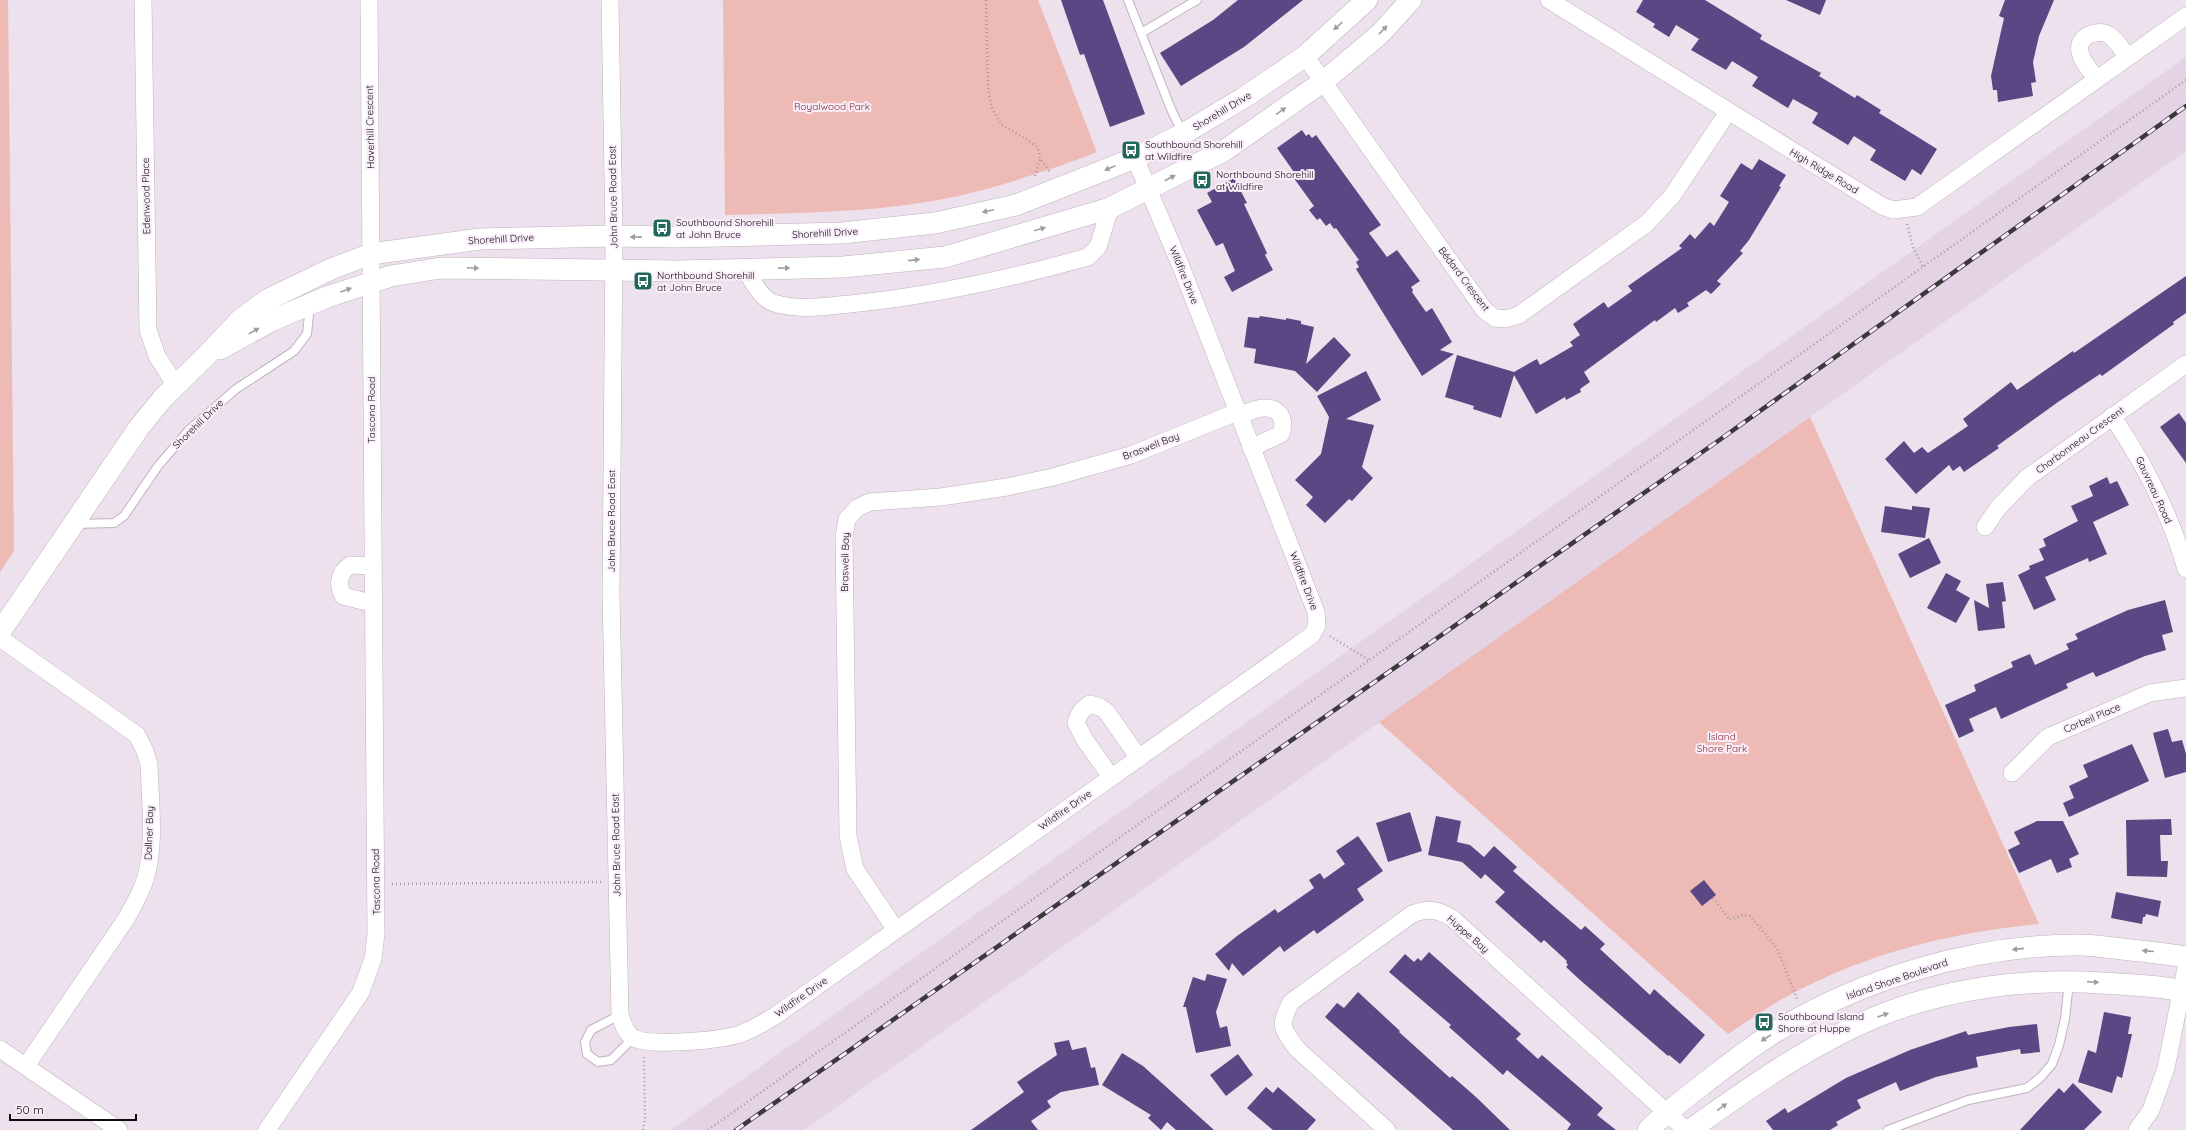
<svg xmlns="http://www.w3.org/2000/svg" width="2186" height="1130" viewBox="0 0 2186 1130" font-family="Quicksand,sans-serif">
	<style>
		.built { fill: #e3d3e4 }
		.green { fill: #eebab5 }
		.building { fill: #594883 }
		.lines { fill: none; stroke-linecap: round; stroke-linejoin: round }
		.service-casing { stroke: #beb3be; stroke-width: 10 }
		.minor-casing { stroke: #beb3be; stroke-width: 18 }
		.tertiary-casing { stroke: #beb3be; stroke-width: 22 }
		.path { stroke: #a39aa3; stroke-width: 2.5; stroke-dasharray: 1 3; stroke-linecap: butt }
		.service { stroke: #fff; stroke-width: 8 }
		.minor { stroke: #fff; stroke-width: 17 }
		.tertiary { stroke: #fff; stroke-width: 21 }
		.rail-casing { stroke: #3c383c; stroke-width: 4.5 }
		.rail { stroke: #f9eef9; stroke-width: 3; stroke-dasharray: 9; stroke-linecap: butt }
		.oneway { fill: #9f9d9f }
		.labels { text-anchor: middle; dominant-baseline: central; stroke-width: 4; stroke-linejoin: round; paint-order: stroke }
		.park-label { font-size: 10px; fill: #832828; stroke: #f9eef9 }
		.street-label { font-size: 10px; fill: #0e0b0e; stroke: #f9eef9 }
		.poi-label { font-size: 10px; fill: #0e0b0e; stroke: #f9eef9; text-anchor: start }
	</style>
	<rect width="100%" height="100%" fill="#ece1ec"/>
	<polygon class="built" points="2186,57 2186,151 1810,417 804,1130 671,1130"/>
	<g class="green">
		<polygon points="0,0 8,0 14,551 0,572"/>
		<path d="M 723,0 L 1038,0 L 1096,150 L 1095,153 C 1038,174 980,194 920,203 C 855,213 791,213 725,215 Z"/>
		<path d="M 1810,417 L 2039,924 C 1953,932 1872,952 1795,992 C 1771,1004 1750,1020 1728,1034 L 1379,722 Z"/>
	</g>
	<g class="building">
		<polygon points="1061,0 1103,0 1145,114 1110,127 1084,54 1080,55"/>
		<polygon points="1238,0 1303,0 1244,47 1181,86 1160,53 1213,20"/>
		<polygon points="1643,0 1705,0 1762,35 1760,39 1821,73 1819,76 1855,98 1857,95 1881,110 1879,113 1937,149 1921,175 1912,169 1905,181 1870,160 1876,150 1854,136 1848,145 1812,123 1818,113 1793,99 1788,108 1752,86 1758,77 1732,61 1726,70 1691,50 1699,39 1676,25 1669,37 1653,27 1655,24 1636,12"/>
		<polygon points="1786,0 1826,0 1820,15"/>
		<polygon points="2005,0 2054,0 2039,36 2033,62 2036,82 2031,83 2033,96 1998,102 1997,90 1993,90 1991,76 2004,18 1999,16"/>
		<polygon points="1302,130 1306,136 1309,134 1312,138 1316,135 1381,225 1369,233 1387,257 1397,250 1420,281 1411,287 1413,290 1412,292 1426,312 1432,308 1452,342 1440,350 1454,354 1422,376 1356,269 1359,267 1356,262 1359,260 1336,228 1334,229 1330,223 1326,226 1320,218 1317,220 1309,210 1314,206 1293,177 1296,175 1277,148"/>
		<polygon points="1759,159 1786,175 1779,186 1781,187 1749,240 1740,251 1743,253 1717,281 1721,284 1711,294 1706,290 1687,303 1689,306 1678,313 1675,308 1656,322 1655,320 1584,372 1590,382 1580,389 1581,392 1566,400 1565,397 1536,414 1514,375 1501,418 1473,409 1474,406 1445,397 1457,355 1514,372 1537,359 1540,365 1573,346 1570,342 1580,335 1573,324 1604,302 1608,308 1632,291 1628,286 1682,248 1679,246 1690,234 1695,239 1710,222 1714,226 1729,202 1720,196 1741,163 1752,170"/>
		<polygon points="1234,178 1247,203 1244,204 1267,253 1265,255 1273,270 1232,292 1224,277 1235,271 1223,243 1216,246 1197,210 1212,202 1207,193"/>
		<polygon points="2186,276 2186,313 2173,322 2174,324 2102,376 2100,374 2058,402 1997,446 1999,448 1964,472 1960,466 1953,471 1949,465 1916,494 1885,459 1904,441 1914,453 1922,447 1928,453 1968,426 1963,419 2011,382 2017,390 2073,351 2074,353"/>
		<polygon points="1260,316 1286,320 1286,318 1301,321 1301,324 1314,327 1306,364 1334,337 1351,355 1317,392 1295,371 1254,363 1256,349 1244,347 1248,317 1259,318"/>
		<polygon points="1366,371 1381,400 1346,419 1374,425 1362,467 1373,478 1352,501 1349,499 1325,523 1306,505 1313,497 1295,480 1321,454 1329,417 1317,396"/>
		<polygon points="2179,413 2186,423 2186,463 2160,427"/>
		<polygon points="2107,477 2110,484 2117,481 2129,505 2093,522 2107,554 2089,562 2088,558 2045,577 2056,600 2034,610 2018,575 2030,569 2029,566 2044,560 2039,549 2046,546 2043,539 2078,521 2071,506 2093,496 2089,486"/>
		<polygon points="1885,506 1912,510 1912,506 1930,508 1925,538 1881,532"/>
		<polygon points="1929,538 1941,563 1910,578 1898,554"/>
		<polygon points="1946,573 1961,581 1956,590 1970,598 1956,623 1927,608"/>
		<polygon points="2003,582 2006,601 2002,602 2005,628 1978,631 1974,600 1989,608 1986,584"/>
		<polygon points="2165,600 2173,632 2162,635 2166,650 2145,656 2096,677 2093,672 2066,684 2068,688 2001,719 1996,707 1969,719 1974,731 1959,738 1945,705 1976,691 1974,685 2013,667 2011,662 2030,654 2035,665 2069,649 2066,644 2078,639 2075,634 2128,610"/>
		<polygon points="2168,729 2172,742 2182,740 2186,754 2186,772 2165,778 2153,733"/>
		<polygon points="2132,744 2149,781 2069,817 2063,803 2074,798 2069,786 2088,777 2083,765"/>
		<polygon points="1410,812 1422,851 1388,862 1376,823"/>
		<polygon points="1436,816 1461,821 1457,842 1470,845 1484,857 1494,846 1517,867 1513,871 1553,906 1581,930 1585,926 1605,944 1600,949 1650,995 1654,989 1705,1035 1680,1064 1669,1055 1668,1056 1580,980 1566,967 1568,965 1566,962 1567,961 1544,940 1541,943 1495,902 1505,892 1485,874 1481,879 1462,862 1428,855"/>
		<polygon points="2171,819 2172,835 2160,835 2161,861 2168,861 2167,877 2127,876 2126,820"/>
		<polygon points="2037,821 2063,821 2079,854 2069,859 2072,867 2057,873 2051,859 2019,873 2008,850 2020,844 2014,832"/>
		<polygon points="1358,836 1383,871 1357,889 1364,900 1317,934 1314,930 1284,952 1280,946 1243,976 1232,963 1229,971 1215,954 1237,936 1275,909 1278,913 1314,888 1309,880 1320,873 1324,879 1345,864 1336,851"/>
		<polygon points="1704,880 1716,895 1702,906 1690,891"/>
		<polygon points="2116,892 2161,901 2158,917 2146,914 2145,917 2143,917 2142,924 2111,918"/>
		<polygon points="1429,952 1521,1034 1516,1039 1538,1059 1542,1055 1603,1108 1597,1115 1616,1130 1567,1130 1571,1124 1507,1070 1503,1075 1449,1027 1451,1025 1389,972 1405,954 1414,962 1418,958 1421,961"/>
		<polygon points="1207,974 1227,979 1216,1012 1220,1028 1227,1026 1231,1046 1196,1053 1186,1007 1183,1007 1193,977 1205,981"/>
		<polygon points="1358,992 1400,1031 1399,1032 1450,1078 1452,1076 1476,1097 1510,1130 1453,1130 1325,1017 1337,1003 1344,1008"/>
		<polygon points="2104,1012 2131,1017 2128,1034 2132,1034 2126,1061 2122,1078 2117,1076 2112,1093 2078,1082 2088,1050 2096,1053"/>
		<polygon points="2037,1024 2040,1052 2021,1054 2020,1049 1976,1057 1978,1067 1936,1077 1900,1091 1896,1082 1857,1100 1861,1108 1836,1122 1838,1125 1830,1130 1773,1130 1766,1121 1785,1108 1788,1113 1846,1078 1910,1050 1966,1031 1968,1035 2009,1027"/>
		<polygon points="1069,1040 1072,1050 1086,1047 1091,1068 1095,1067 1099,1085 1061,1092 1047,1101 1051,1107 1031,1121 1038,1130 971,1130 1024,1092 1017,1082 1057,1055 1054,1043"/>
		<polygon points="1122,1053 1143,1066 1214,1130 1176,1130 1167,1122 1161,1130 1148,1118 1151,1115 1102,1085"/>
		<polygon points="1238,1054 1253,1075 1226,1096 1210,1075"/>
		<polygon points="2073,1083 2102,1112 2084,1130 2020,1130 2059,1088 2064,1093"/>
		<polygon points="1266,1087 1273,1093 1278,1087 1316,1120 1307,1130 1273,1130 1247,1108"/>
	</g>
	<g class="lines">
		<defs>
			<g id="service">
				<polyline points="1128,0 1171,109 1183,134"/>
				<polyline points="1141,33 1197,0"/>
				<polyline points="75,524 114,523 124,516 158,466 189,430 236,389 294,351 307,334 310,305"/>
				<polyline points="620,1015 591,1030 585,1042 587,1054 598,1062 611,1060 633,1038"/>
				<polyline points="1888,1130 1968,1100 2027,1088 2041,1077 2052,1064 2059,1045 2065,1019 2069,982"/>
			</g>
			<g id="minor">
				<polyline points="143,0 148,330 157,356 176,386"/>
				<path d="M 610,0 L 614,236 L 611,594 L 620,1015 C 623,1023 625,1034 634,1038 C 650,1047 722,1040 740,1034 C 752,1030 764,1022 775,1016 L 1312,635 L 1317,625 L 1316,612 L 1180,264 L 1135,158"/>
				<polyline points="1549,0 1882,206 1893,210 1917,207 2186,16"/>
				<polyline points="1305,56 1485,311 1495,318 1506,319 1519,315 1646,224 1672,196 1728,112"/>
				<path d="M 2096,78 C 2090,70 2082,62 2080,52 C 2076,36 2098,28 2109,35 C 2116,39 2122,50 2127,56"/>
				<path d="M 745,269 C 752,280 761,299 774,303 C 798,311 826,306 850,304 C 931,296 1009,279 1088,257 L 1098,247 L 1110,208"/>
				<path d="M 1239,416 C 1246,413 1256,408 1264,408 C 1280,407 1286,420 1281,434 L 1251,448"/>
				<path d="M 2112,416 C 2145,464 2170,513 2186,569"/>
				<polyline points="1985,527 1998,508 2027,478 2186,364"/>
				<path d="M 372,566 L 350,565 C 339,573 337,583 343,596 L 363,601 L 373,602"/>
				<path d="M 0,638 L 137,735 L 145,751 L 149,764 C 150,801 156,845 145,880 C 140,894 133,907 126,919 L 26,1066"/>
				<polyline points="2012,773 2048,737 2150,693 2186,688"/>
				<path d="M 1111,777 L 1085,740 L 1076,723 C 1079,713 1082,709 1090,704 L 1100,707 L 1106,711 L 1139,758"/>
				<polyline points="896,930 855,869 848,836 844,537 847,519 857,508 870,502 941,497 1007,487 1053,477 1131,455 1237,412"/>
				<polyline points="0,1049 119,1130"/>
				<polyline points="267,1130 361,992 373,959 376,934 369,0"/>
				<path d="M 1387,1130 L 1297,1049 C 1281,1027 1279,1026 1291,1002 L 1412,914 C 1428,908 1437,909 1452,918 L 1686,1130"/>
				<polyline points="2137,1130 2151,1110 2166,1068 2186,968"/>
			</g>
			<g id="tertiary">
				<polyline points="220,349 273,320 327,297 391,276 441,268 678,271 843,267 945,257 1110,208 1225,150 1324,81 1380,34 1411,0"/>
				<polyline points="0,632 138,429 163,398 207,355 240,320 267,300 331,269 371,254 480,239 614,236 676,237 842,233 935,223 1016,205 1135,158 1183,134 1245,97 1305,56 1367,0"/>
				<path d="M 1648,1130 C 1668,1111 1689,1095 1711,1078 C 1728,1065 1746,1051 1764,1039 C 1855,980 1973,944 2081,945 C 2092,945 2103,947 2114,948 C 2138,951 2162,953 2186,957"/>
				<path d="M 1690,1130 C 1749,1088 1809,1045 1876,1017 C 1947,988 2026,978 2102,983 C 2130,985 2159,985 2186,992"/>
			</g>
		</defs>
		<use href="#service" class="service-casing"/>
		<use href="#minor" class="minor-casing"/>
		<use href="#tertiary" class="tertiary-casing"/>
		<g class="path">
			<polyline points="986,0 988,88 992,108 1001,124 1032,143 1038,148 1040,158 1050,172"/>
			<polyline points="1035,176 1040,159"/>
			<polyline points="1907,224 1913,247 1923,267"/>
			<polyline points="1330,636 1369,660"/>
			<polyline points="392,884 601,882"/>
			<polyline points="1713,898 1730,920 1743,915 1750,916 1777,948 1797,999"/>
			<polyline points="643,1130 645,1119 644,1057"/>
			<polyline points="708,1130 2186,80"/>
		</g>
		<use href="#service" class="service"/>
		<use href="#minor" class="minor"/>
		<use href="#tertiary" class="tertiary"/>
		<defs>
			<polyline id="rail" points="736,1130 1718,441 2186,106"/>
		</defs>
		<use href="#rail" class="rail-casing"/>
		<use href="#rail" class="rail"/>
	</g>
	<defs><path id="oneway-solid" d="M-6-.8H1V-3.2L6.5 0L1 3.2V.8H-6Z"/></defs>
	<g class="oneway">
		<use href="#oneway-solid" transform="translate(1338 26) rotate(138)"/>
		<use href="#oneway-solid" transform="translate(1383 30) rotate(-46)"/>
		<use href="#oneway-solid" transform="translate(1281 111) rotate(-35)"/>
		<use href="#oneway-solid" transform="translate(1110 168) rotate(158)"/>
		<use href="#oneway-solid" transform="translate(1170 178) rotate(-27)"/>
		<use href="#oneway-solid" transform="translate(988 211) rotate(168)"/>
		<use href="#oneway-solid" transform="translate(1040 229) rotate(-16)"/>
		<use href="#oneway-solid" transform="translate(636 237) rotate(-179)"/>
		<use href="#oneway-solid" transform="translate(914 260) rotate(-6)"/>
		<use href="#oneway-solid" transform="translate(473 268) rotate(2)"/>
		<use href="#oneway-solid" transform="translate(784 268) rotate(-1)"/>
		<use href="#oneway-solid" transform="translate(346 290) rotate(-20)"/>
		<use href="#oneway-solid" transform="translate(254 331) rotate(-29)"/>
		<use href="#oneway-solid" transform="translate(2018 949) rotate(174)"/>
		<use href="#oneway-solid" transform="translate(2148 951) rotate(-175)"/>
		<use href="#oneway-solid" transform="translate(2093 982) rotate(4)"/>
		<use href="#oneway-solid" transform="translate(1883 1015) rotate(-19)"/>
		<use href="#oneway-solid" transform="translate(1766 1038) rotate(148)"/>
		<use href="#oneway-solid" transform="translate(1722 1107) rotate(-36)"/>
	</g>
	<defs>
		<symbol id="bus-square" viewBox="-11 -11 22 22"><rect x="-9" y="-9" width="18" height="18" rx="4" fill="#21675a" stroke="#f9eef9"/><path d="M-5-6H5V4H4V6H2V4H-2V6H-4V4H-5ZM-3.5-4V0h7V-4ZM-3.5 1.2v1.5H-2V1.2ZM2 1.2v1.5H3.5V1.2Z" fill="#fff"/></symbol>
	</defs>
	<g fill-rule="evenodd">
		<use href="#bus-square" x="1120" y="139" width="22" height="22"/>
		<use href="#bus-square" x="1191" y="169" width="22" height="22"/>
		<use href="#bus-square" x="651" y="217" width="22" height="22"/>
		<use href="#bus-square" x="632" y="270" width="22" height="22"/>
		<use href="#bus-square" x="1753" y="1011" width="22" height="22"/>
	</g>
	<g class="labels">
		<g class="park-label">
			<text x="832" y="106">Royalwood Park</text>
			<text x="1722" y="736">Island<tspan x="1722" dy="12">Shore Park</tspan></text>
		</g>
		<g class="street-label">
			<text transform="translate(1222 111) rotate(-31)">Shorehill Drive</text>
			<text transform="translate(370 127) rotate(-91)">Haverhill Crescent</text>
			<text transform="translate(1824 171) rotate(31)">High Ridge Road</text>
			<text transform="translate(146 196) rotate(-91)">Edenwood Place</text>
			<text transform="translate(613 197) rotate(-91)">John Bruce Road East</text>
			<text transform="translate(825 233) rotate(-3)">Shorehill Drive</text>
			<text transform="translate(501 239) rotate(-3)">Shorehill Drive</text>
			<text transform="translate(1184 275) rotate(68)">Wildfire Drive</text>
			<text transform="translate(1464 279) rotate(53)">Bédard Crescent</text>
			<text transform="translate(371 410) rotate(-90)">Tascona Road</text>
			<text transform="translate(198 424) rotate(-44)">Shorehill Drive</text>
			<text transform="translate(2080 440) rotate(-36)">Charbonneau Crescent</text>
			<text transform="translate(1151 446) rotate(-21)">Braswell Bay</text>
			<text transform="translate(2154 490) rotate(65)">Gauvreau Road</text>
			<text transform="translate(611 521) rotate(-90)">John Bruce Road East</text>
			<text transform="translate(845 562) rotate(-89)">Braswell Bay</text>
			<text transform="translate(1304 581) rotate(69)">Wildfire Drive</text>
			<text transform="translate(2092 718) rotate(-23)">Corbeil Place</text>
			<text transform="translate(1065 810) rotate(-35)">Wildfire Drive</text>
			<text transform="translate(149 833) rotate(-88)">Dallner Bay</text>
			<text transform="translate(616 845) rotate(-91)">John Bruce Road East</text>
			<text transform="translate(376 882) rotate(-91)">Tascona Road</text>
			<text transform="translate(1468 934) rotate(41)">Huppe Bay</text>
			<text transform="translate(1897 979) rotate(-19)">Island Shore Boulevard</text>
			<text transform="translate(801 997) rotate(-35)">Wildfire Drive</text>
		</g>
		<g class="poi-label">
			<text x="1145" y="144">Southbound Shorehill<tspan x="1145" dy="12">at Wildfire</tspan></text>
			<text x="1216" y="174">Northbound Shorehill<tspan x="1216" dy="12">at Wildfire</tspan></text>
			<text x="676" y="222">Southbound Shorehill<tspan x="676" dy="12">at John Bruce</tspan></text>
			<text x="657" y="275">Northbound Shorehill<tspan x="657" dy="12">at John Bruce</tspan></text>
			<text x="1778" y="1016">Southbound Island<tspan x="1778" dy="12">Shore at Huppe</tspan></text>
		</g>
	</g>
	<path d="M10 1114v6h126v-6" fill="none" stroke="#0e0b0e" stroke-width="2"/>
	<text x="16" y="1114" font-size="12" fill="#0e0b0e" stroke="#f9eef9" stroke-width="3" paint-order="stroke">50 m</text>
</svg>
